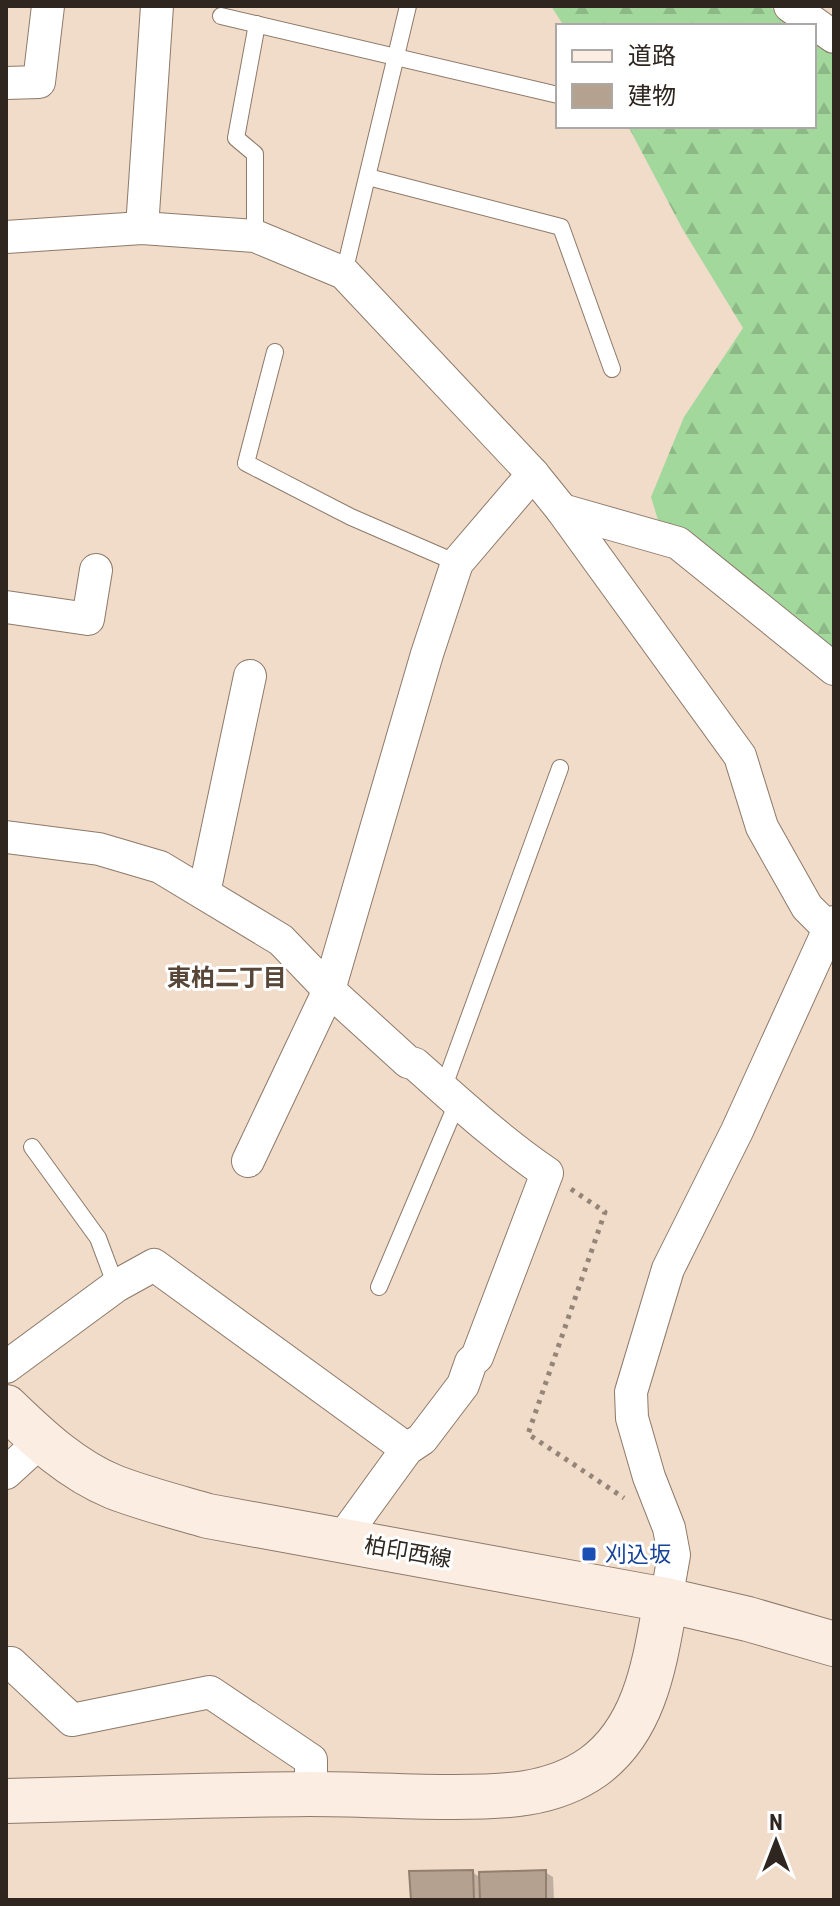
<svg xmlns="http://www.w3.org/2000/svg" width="840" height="1906" viewBox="0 0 840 1906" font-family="'Roboto Condensed','Noto Sans JP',sans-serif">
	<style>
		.forest { fill: url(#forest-firs) }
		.shadow { fill: #0003 }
		.building { fill: #b5a190; stroke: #927f6e; stroke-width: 2 }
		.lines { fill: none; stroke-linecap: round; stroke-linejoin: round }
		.lane-casing { stroke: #8d7a6a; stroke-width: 18 }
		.street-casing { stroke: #8d7a6a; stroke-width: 34 }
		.secondary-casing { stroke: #8d7a6a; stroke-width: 46 }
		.path { stroke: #948578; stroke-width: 5; stroke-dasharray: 4 6; stroke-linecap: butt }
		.lane { stroke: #fff; stroke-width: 16 }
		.street { stroke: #fff; stroke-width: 32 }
		.secondary { stroke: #fcede2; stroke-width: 44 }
		.transit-dot { fill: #1a4fb4; stroke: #fff; stroke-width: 3 }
		.labels { text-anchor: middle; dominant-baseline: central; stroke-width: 6; stroke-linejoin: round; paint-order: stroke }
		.street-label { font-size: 22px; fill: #2e261f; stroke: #fff }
		.transit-label { font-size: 22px; fill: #164399; stroke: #fff; text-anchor: start }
		.neighbourhood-label { font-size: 24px; font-weight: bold; fill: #584738; stroke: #fff }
	</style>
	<defs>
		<pattern id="forest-firs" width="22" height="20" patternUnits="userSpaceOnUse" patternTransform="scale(2)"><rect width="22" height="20" fill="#a3d89d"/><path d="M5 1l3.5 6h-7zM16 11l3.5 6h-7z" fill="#8db987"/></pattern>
	</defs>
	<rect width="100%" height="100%" fill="#f1dbc9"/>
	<g class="forest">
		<polygon points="551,6 768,6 798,26 564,26"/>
		<polygon points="814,37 834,50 834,679 668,553 651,497 684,417 743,328 682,228 628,126 814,126"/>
	</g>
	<polygon class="shadow" points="472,1872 481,1878 545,1872 553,1877 554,1900 413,1900"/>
	<g class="building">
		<polygon points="473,1870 474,1900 411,1900 409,1871"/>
		<polygon points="546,1870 546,1900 480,1900 479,1872"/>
	</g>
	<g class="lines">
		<defs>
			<g id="lane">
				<polyline points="221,16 558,95"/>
				<polyline points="368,177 561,227 612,369"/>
				<polyline points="255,236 255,154 236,138 257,24"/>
				<polyline points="344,273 408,6"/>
				<polyline points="275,352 246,463 351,517 457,563"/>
				<polyline points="443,1089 560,768"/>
				<polyline points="32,1147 98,1238 116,1286"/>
				<polyline points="379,1287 457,1103"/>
			</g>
			<g id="street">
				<polyline points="790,6 834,37"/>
				<polyline points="6,83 39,82 48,6"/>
				<polyline points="142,228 157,6"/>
				<polyline points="6,237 142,228 255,236 344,273 533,474 562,510 740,756 762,827 807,907 829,929"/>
				<polyline points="562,510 678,543 834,669"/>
				<polyline points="6,607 88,619 96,570"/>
				<polyline points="6,837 99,849 160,867 281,940 329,990 427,654 457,563 533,474"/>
				<polyline points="204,893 250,676"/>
				<path d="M 248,1161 L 329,990 L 408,1062 L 415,1064 C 458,1102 500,1141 547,1173 L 477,1357 L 471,1362 L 463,1385 L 422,1439 L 407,1449 L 341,1540"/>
				<polyline points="6,1367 116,1286 154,1265 407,1449"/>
				<polyline points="6,1473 41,1441"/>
				<polyline points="666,1600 674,1555 669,1528 649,1477 632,1418 631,1392 668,1269 737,1131 829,929 834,922"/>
				<polyline points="6,1663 11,1663 72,1720 210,1692 311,1760 311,1794"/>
			</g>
			<g id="secondary">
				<path d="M 6,1407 C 38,1438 72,1470 114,1487 C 145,1499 177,1507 208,1516 L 666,1600 L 748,1619 L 834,1644"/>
				<path d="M 6,1801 C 107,1798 208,1795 309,1794 C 357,1794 405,1797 454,1797 C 503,1797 552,1796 593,1767 C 647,1728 655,1659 666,1600"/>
			</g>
		</defs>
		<use href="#lane" class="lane-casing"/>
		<use href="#street" class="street-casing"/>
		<use href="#secondary" class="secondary-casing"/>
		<polyline class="path" points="571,1189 605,1212 528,1434 624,1498"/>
		<use href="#lane" class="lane"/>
		<use href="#street" class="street"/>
		<use href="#secondary" class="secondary"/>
	</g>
	<rect class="transit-dot" x="581" y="1546" width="16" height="16" rx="4"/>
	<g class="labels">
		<g class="street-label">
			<text transform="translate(408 1552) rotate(10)">柏印西線</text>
		</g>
		<g class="transit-label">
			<text x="605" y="1554">刈込坂</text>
		</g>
		<g class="neighbourhood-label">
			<text x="227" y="978">東柏二丁目</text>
		</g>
	</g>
	<rect width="840" height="1906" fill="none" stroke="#2e261f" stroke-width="16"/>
	<rect x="556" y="24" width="260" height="104" fill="#ffffff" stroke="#aba8a5" stroke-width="2"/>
	<rect x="572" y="50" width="40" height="12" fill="#fcede2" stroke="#aba8a5" stroke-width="2"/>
	<text x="628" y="64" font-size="24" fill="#2e261f">道路</text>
	<rect x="572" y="84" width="40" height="24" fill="#b5a190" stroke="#aba8a5" stroke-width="2"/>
	<text x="628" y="104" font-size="24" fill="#2e261f">建物</text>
	<g transform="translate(776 1842)" stroke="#ffffff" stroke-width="6" paint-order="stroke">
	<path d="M0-6L14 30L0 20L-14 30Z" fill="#2e261f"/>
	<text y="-12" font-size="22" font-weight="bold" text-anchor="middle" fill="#2e261f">N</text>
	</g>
</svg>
